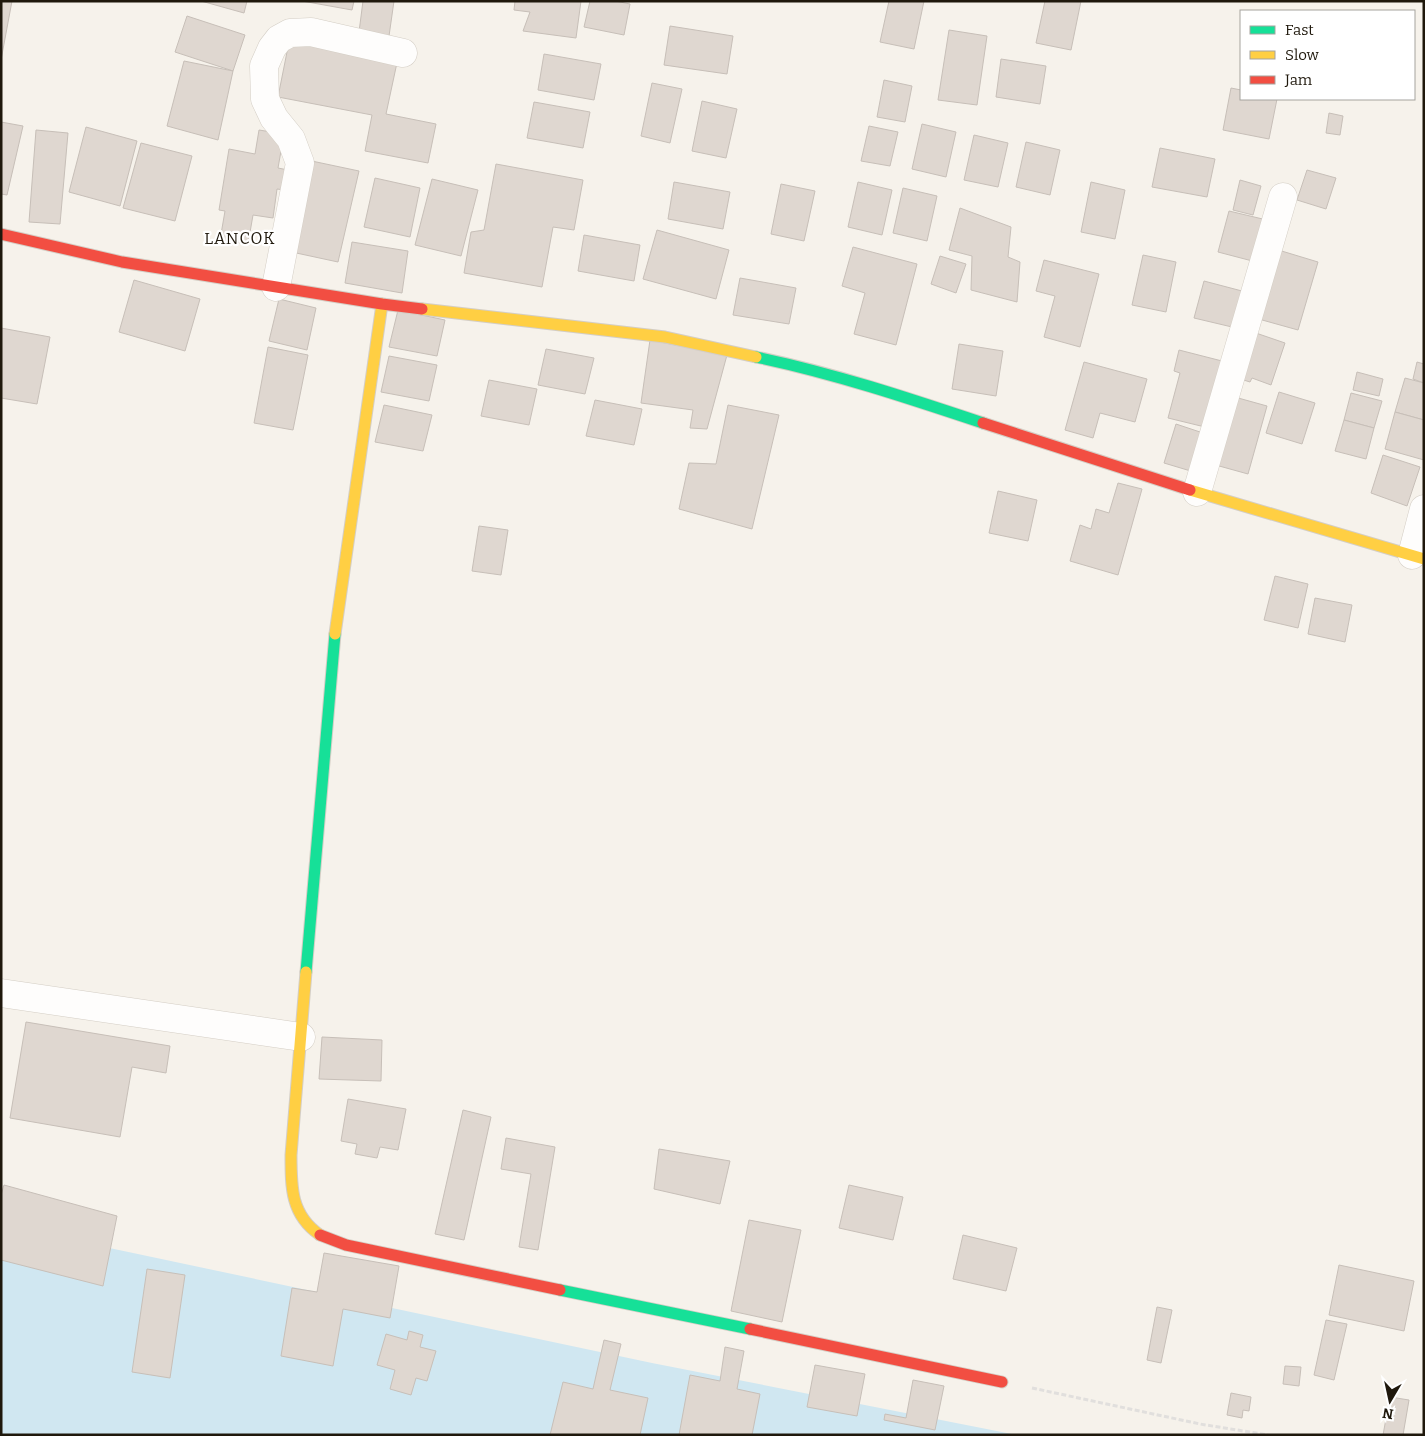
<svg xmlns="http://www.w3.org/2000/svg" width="1425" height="1436" viewBox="0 0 1425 1436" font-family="Bitter,serif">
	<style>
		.water { fill: #d0e7f1 }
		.building { fill: #dfd7d0; stroke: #c7bfb8 }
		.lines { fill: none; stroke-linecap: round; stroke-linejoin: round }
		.street-casing { stroke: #d4cec5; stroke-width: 29 }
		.fast-casing { stroke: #d4cec5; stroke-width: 13 }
		.slow-casing { stroke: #d4cec5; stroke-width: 13 }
		.jam-casing { stroke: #d4cec5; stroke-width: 13 }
		.path { stroke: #e1dfdd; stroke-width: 3; stroke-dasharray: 5 2.5; stroke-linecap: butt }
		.street { stroke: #fefdfc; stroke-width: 28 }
		.fast { stroke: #16e098; stroke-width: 11 }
		.slow { stroke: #ffcf43; stroke-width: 11 }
		.jam { stroke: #f24e42; stroke-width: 11 }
		.labels { text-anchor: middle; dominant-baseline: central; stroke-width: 4.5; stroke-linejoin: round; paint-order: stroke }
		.quarter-label { font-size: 16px; letter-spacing: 1px; fill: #1f180c; stroke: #fff }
	</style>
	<rect width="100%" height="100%" fill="#f6f2eb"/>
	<polygon class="water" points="1,1225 652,1363 1017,1435 1,1435"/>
	<g class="building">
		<polygon points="1,1 12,1 1,60"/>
		<polygon points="201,1 247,1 244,13"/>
		<polygon points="302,1 354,1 352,10"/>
		<polygon points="363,1 394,1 389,36 359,32"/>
		<polygon points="515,1 581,1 576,38 523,31 530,12 514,10"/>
		<polygon points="590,1 615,1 630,4 624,35 584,27"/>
		<polygon points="889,1 924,1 914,49 880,42"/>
		<polygon points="1045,1 1081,1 1071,50 1036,43"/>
		<polygon points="187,16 245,35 233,71 175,52"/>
		<polygon points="670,26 733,36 727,74 664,65"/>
		<polygon points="949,30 987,36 977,105 938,100"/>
		<polygon points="290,37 398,58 386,114 436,124 428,163 365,151 372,115 278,97"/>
		<polygon points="544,54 601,64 594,100 538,90"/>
		<polygon points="1001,59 1046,66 1040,104 996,97"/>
		<polygon points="184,61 233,71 218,140 167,126"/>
		<polygon points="884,80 912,86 905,122 877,117"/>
		<polygon points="652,83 682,89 670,143 641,136"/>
		<polygon points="1231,88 1241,90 1241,99 1277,99 1269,139 1223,130"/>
		<polygon points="702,101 737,109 726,158 692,151"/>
		<polygon points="534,102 590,112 583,148 527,138"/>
		<polygon points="1329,113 1343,116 1340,135 1326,133"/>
		<polygon points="1,122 23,126 7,195 1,194"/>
		<polygon points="922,124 956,132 946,177 912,169"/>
		<polygon points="869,126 898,132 890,166 861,161"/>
		<polygon points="86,127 137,141 120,206 69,192"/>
		<polygon points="36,130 68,133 60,224 29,222"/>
		<polygon points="259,130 284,134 278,168 288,170 285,190 277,189 273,218 253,215 248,244 220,240 225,211 219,210 229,149 255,154"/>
		<polygon points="974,135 1008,143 998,187 964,180"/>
		<polygon points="1026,142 1060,150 1050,195 1016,187"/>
		<polygon points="141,143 192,156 175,221 123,208"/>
		<polygon points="1160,148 1215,159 1207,197 1152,187"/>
		<polygon points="307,160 359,171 338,262 287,251"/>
		<polygon points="496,164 583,180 574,230 553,227 542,287 464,273 471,232 484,230"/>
		<polygon points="1307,170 1336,178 1326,209 1297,200"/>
		<polygon points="375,178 420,188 410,237 364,227"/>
		<polygon points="432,179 478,190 461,256 415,245"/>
		<polygon points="1240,180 1261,186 1253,215 1233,210"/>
		<polygon points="674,182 730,192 723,229 668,219"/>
		<polygon points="858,182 892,190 882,235 848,227"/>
		<polygon points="1091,182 1125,190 1115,239 1081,232"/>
		<polygon points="781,184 815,191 804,241 771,234"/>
		<polygon points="903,188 937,196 927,241 893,233"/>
		<polygon points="960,208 1011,227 1008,257 1020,262 1017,302 971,290 972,256 949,250"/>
		<polygon points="1229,211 1271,221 1260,263 1218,252"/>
		<polygon points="657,230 729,250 716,299 643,279"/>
		<polygon points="584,235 640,245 634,281 578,271"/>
		<polygon points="352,242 408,251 402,293 345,283"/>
		<polygon points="853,247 917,264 896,345 854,334 865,293 842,286"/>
		<polygon points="1275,249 1318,262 1298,330 1255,318"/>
		<polygon points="1143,255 1176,262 1166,312 1132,305"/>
		<polygon points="940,256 966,264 956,293 931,284"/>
		<polygon points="1044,260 1099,274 1080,347 1044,337 1055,296 1036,291"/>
		<polygon points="740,278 796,288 789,324 733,315"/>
		<polygon points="134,280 200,299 185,351 119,332"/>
		<polygon points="1204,281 1242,291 1232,327 1194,318"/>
		<polygon points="279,299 316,308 307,350 269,341"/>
		<polygon points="398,310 445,320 437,356 389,347"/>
		<polygon points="1,328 50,337 37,404 1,398"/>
		<polygon points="1250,331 1285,343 1271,385 1252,378 1250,382 1234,377"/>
		<polygon points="650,340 727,355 707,429 690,428 693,410 641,403"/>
		<polygon points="959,344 1003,351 996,396 952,389"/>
		<polygon points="268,347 308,355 293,430 254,423"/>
		<polygon points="546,349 594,358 585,394 538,385"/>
		<polygon points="1179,350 1222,361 1205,427 1168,418 1180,373 1174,371"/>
		<polygon points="389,356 437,365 429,401 381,392"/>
		<polygon points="1084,362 1147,379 1135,422 1100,413 1093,438 1065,430"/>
		<polygon points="1417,362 1424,364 1424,383 1413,379"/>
		<polygon points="1357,372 1383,379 1379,396 1353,390"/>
		<polygon points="1405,378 1424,383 1424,420 1395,412"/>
		<polygon points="489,380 537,389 529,425 481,416"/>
		<polygon points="1279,392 1315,403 1302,444 1266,433"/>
		<polygon points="1351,393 1382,401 1374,428 1344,420"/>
		<polygon points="1231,396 1267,406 1248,474 1212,464"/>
		<polygon points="595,400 642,409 634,445 586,436"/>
		<polygon points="384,405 432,415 423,451 375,442"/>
		<polygon points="728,405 779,415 752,529 679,509 689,463 716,464"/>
		<polygon points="1395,412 1424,420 1424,460 1385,449"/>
		<polygon points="1344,420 1374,428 1366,459 1335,451"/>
		<polygon points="1176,424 1206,434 1194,472 1164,463"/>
		<polygon points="1383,455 1420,467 1407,506 1371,493"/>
		<polygon points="1118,483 1142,489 1118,575 1070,561 1080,525 1091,529 1096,509 1109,513"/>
		<polygon points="998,491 1037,500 1028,541 989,533"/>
		<polygon points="479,526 508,530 501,575 472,571"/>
		<polygon points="1275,576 1308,584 1298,628 1264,620"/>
		<polygon points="1315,598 1352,605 1345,642 1308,634"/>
		<polygon points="26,1022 170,1046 166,1073 132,1067 120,1137 10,1118"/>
		<polygon points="322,1037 382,1040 381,1081 319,1079"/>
		<polygon points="348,1099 406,1109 398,1150 380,1147 377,1158 355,1154 357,1144 341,1141"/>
		<polygon points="463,1110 491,1117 464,1240 435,1234"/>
		<polygon points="506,1138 555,1147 538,1250 519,1247 531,1174 501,1169"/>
		<polygon points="659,1149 730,1161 720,1204 654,1189"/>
		<polygon points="4,1185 117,1216 103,1286 1,1260 1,1195"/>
		<polygon points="849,1185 903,1197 893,1240 839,1228"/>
		<polygon points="749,1220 801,1230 782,1322 731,1311"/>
		<polygon points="963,1235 1017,1248 1006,1291 953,1279"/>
		<polygon points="324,1253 399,1266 390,1318 343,1309 333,1366 281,1356 292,1288 317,1292"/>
		<polygon points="1339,1265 1414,1281 1404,1331 1329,1315"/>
		<polygon points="147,1269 185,1275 170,1378 132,1372"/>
		<polygon points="1157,1307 1172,1310 1161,1363 1147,1360"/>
		<polygon points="1326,1320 1347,1324 1334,1380 1314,1375"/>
		<polygon points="409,1331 423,1335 420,1347 436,1351 427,1381 416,1378 411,1395 390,1389 395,1370 377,1365 386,1334 407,1340"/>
		<polygon points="604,1340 621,1344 610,1390 648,1398 640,1435 550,1435 563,1382 593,1389"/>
		<polygon points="725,1347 744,1351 737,1389 760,1394 752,1435 679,1435 690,1375 720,1381"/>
		<polygon points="815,1365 865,1374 857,1416 807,1407"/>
		<polygon points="1285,1366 1301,1367 1299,1386 1283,1384"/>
		<polygon points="913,1380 944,1386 935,1430 884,1420 885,1414 906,1418"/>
		<polygon points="1231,1393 1251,1397 1249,1411 1243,1410 1242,1418 1227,1415"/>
		<polygon points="1390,1397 1409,1400 1403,1435 1383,1435"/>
	</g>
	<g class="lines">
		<defs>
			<g id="street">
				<polyline points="276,287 300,163 291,139 274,118 265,99 264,66 272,48 279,39 290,33 311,32 403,53"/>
				<polyline points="1197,492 1283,197"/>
				<polyline points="1412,555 1424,509"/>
				<polyline points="1,993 301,1037"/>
			</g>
			<g id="fast">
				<path d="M 756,357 C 833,373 908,398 983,423"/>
				<polyline points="306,972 335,634"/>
				<polyline points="560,1290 750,1329"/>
			</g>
			<g id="slow">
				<polyline points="422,309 665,337 756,357"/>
				<polyline points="1190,490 1424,559"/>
				<polyline points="335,634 382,304"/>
				<path d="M 306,972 L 291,1155 C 291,1188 291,1215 320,1235"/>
			</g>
			<g id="jam">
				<polyline points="1,234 122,262 382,304 422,309"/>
				<polyline points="983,423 1190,490"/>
				<polyline points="320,1235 346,1245 560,1290"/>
				<polyline points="750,1329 1002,1382"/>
			</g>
		</defs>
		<use href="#street" class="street-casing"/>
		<use href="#fast" class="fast-casing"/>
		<use href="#slow" class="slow-casing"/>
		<use href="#jam" class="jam-casing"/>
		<polyline class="path" points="1032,1388 1200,1424 1268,1435"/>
		<use href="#street" class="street"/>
		<use href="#fast" class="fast"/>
		<use href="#slow" class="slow"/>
		<use href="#jam" class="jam"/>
	</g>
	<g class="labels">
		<g class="quarter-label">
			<text x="240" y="238">LANCOK</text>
		</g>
	</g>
	<rect width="1425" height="1436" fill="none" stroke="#1f180c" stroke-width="5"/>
	<rect x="1240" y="10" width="175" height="90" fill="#ffffff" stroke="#a5a39e"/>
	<rect x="1250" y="26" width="25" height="8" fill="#16e098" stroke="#a5a39e"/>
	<text x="1285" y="35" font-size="15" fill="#1f180c">Fast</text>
	<rect x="1250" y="51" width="25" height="8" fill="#ffcf43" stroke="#a5a39e"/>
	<text x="1285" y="60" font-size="15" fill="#1f180c">Slow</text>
	<rect x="1250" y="76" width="25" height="8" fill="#f24e42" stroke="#a5a39e"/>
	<text x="1285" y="85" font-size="15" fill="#1f180c">Jam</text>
	<g transform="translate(1390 1401) rotate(189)" stroke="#ffffff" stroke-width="4" paint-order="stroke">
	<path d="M0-4L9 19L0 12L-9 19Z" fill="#1f180c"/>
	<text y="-8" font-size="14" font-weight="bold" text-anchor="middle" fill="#1f180c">N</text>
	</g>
</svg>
